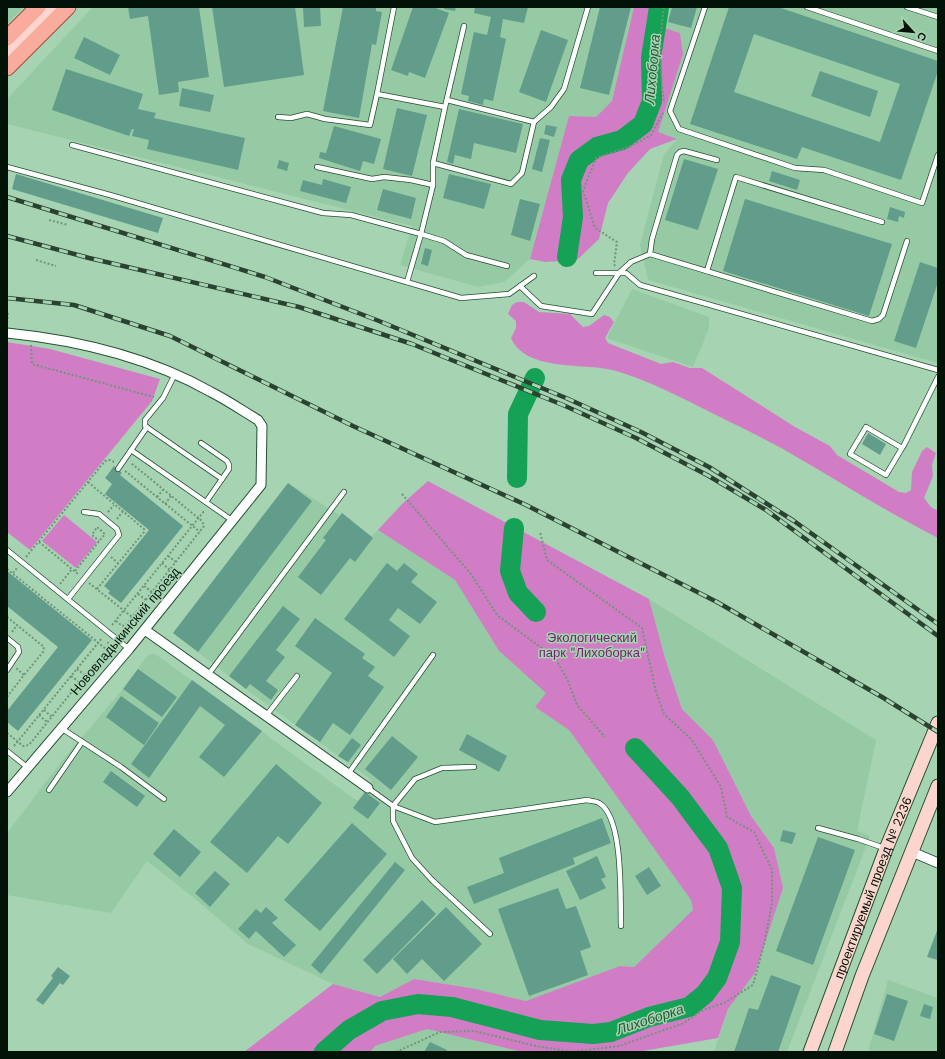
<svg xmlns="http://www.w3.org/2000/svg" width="945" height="1059" viewBox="0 0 945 1059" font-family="'Work Sans',sans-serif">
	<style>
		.built { fill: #96caa4 }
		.green { fill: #d17dc5 }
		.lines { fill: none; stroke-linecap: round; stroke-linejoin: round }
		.river { stroke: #15a156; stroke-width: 20 }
		.building { fill: #629d8b; fill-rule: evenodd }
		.lane-casing { stroke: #254f32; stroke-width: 6 }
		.street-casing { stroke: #254f32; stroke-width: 11 }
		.secondary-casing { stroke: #254f32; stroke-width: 15 }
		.primary-casing { stroke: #a0523e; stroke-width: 17 }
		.path { stroke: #71957a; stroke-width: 2; stroke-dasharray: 2 2; stroke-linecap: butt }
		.lane { stroke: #fff; stroke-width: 4.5 }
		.street { stroke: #fff; stroke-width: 9 }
		.secondary { stroke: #fcd5ce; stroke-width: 13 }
		.primary { stroke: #f9ac9d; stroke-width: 15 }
		.rail-casing { stroke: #2b4231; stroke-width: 4.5 }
		.rail { stroke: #a6d4b2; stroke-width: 3; stroke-dasharray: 9; stroke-linecap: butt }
		.labels { text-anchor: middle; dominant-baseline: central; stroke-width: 3; stroke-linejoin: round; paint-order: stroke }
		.street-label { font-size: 13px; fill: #031207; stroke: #a6d4b2 }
		.park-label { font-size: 13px; fill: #751f6c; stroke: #a6d4b2 }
		.water-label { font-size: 14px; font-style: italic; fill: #275737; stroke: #a6d4b2 }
	</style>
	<rect width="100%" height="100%" fill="#a6d4b2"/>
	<g class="built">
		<polygon points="7,7 23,7 7,24"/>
		<polygon points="93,7 634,7 612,101 596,117 569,116 530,259 504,282 478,287 400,265 412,226 7,124 7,99"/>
		<polygon points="665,7 938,7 938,363 648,280 640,245 664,154 677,139 657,132 683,54 661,27"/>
		<polygon points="632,289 709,317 709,328 693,367 607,338"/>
		<polygon points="288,483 340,515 342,513 371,536 378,530 455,580 499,651 547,693 535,707 569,730 692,901 693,910 634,967 620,966 526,1001 476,989 414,979 380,997 333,984 248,944 194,898 147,861 111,913 7,895 7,833 65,757 123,689 147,656 154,653 353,798 359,801 372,782 369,778 247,690 173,633"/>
		<polygon points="649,599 876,740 857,831 870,836 787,1052 714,1052 728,1009 755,973 774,848 751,816 713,740 682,709 665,658"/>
		<polygon points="888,980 938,998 938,1052 868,1052"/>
		<polygon points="427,1029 522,1052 370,1052 375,1046"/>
	</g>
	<g class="green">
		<polygon points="634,7 665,7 661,27 680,33 683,54 658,132 677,139 650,149 628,173 608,203 599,239 577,260 545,262 530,259 569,116 596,117 612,101"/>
		<path d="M 517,302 L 524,302 L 539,312 L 570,314 L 583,327 L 589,326 L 604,315 L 610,317 L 614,322 L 605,338 L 608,343 L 661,364 L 673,362 L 690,368 L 702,368 L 795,427 L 830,446 L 837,455 L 899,492 L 906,493 L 911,490 L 912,472 L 922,451 L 927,447 L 936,453 L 932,465 L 933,476 L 924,498 L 931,507 L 938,511 L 938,538 C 885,511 835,479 783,449 C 761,437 738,426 716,415 C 684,399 650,381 616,371 C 587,362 526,373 511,338 L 516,328 L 516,321 L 508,314 L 512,305 Z"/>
		<polygon points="7,342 50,349 160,379 152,401 30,550 7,532"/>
		<polygon points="428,481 649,599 665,658 682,709 713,740 751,816 774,848 783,888 755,973 728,1009 718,1038 637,1052 522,1052 427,1029 375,1046 370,1052 244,1052 333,984 380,997 414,979 476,989 526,1001 620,966 634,967 693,910 691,900 569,730 535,707 546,693 499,651 455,580 378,530 402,504"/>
		<polygon points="64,515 97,542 76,568 42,541"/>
	</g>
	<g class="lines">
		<g class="river">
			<polyline points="567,257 573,217 571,180 579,160 597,147 622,140 643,124 652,101 651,58 659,7"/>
			<polyline points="517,478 518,414 535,378"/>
			<polyline points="514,528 510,571 518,593 536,612"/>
			<polyline points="324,1052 349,1030 382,1011 418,1004 452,1007 540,1030 593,1034 611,1032 649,1017 689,1007 705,994 717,978 730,942 732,888 718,848 680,797 635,748"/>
		</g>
	</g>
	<g class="building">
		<polygon points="128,7 199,7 209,77 178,82 179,92 159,95 148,16 130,19"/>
		<polygon points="212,7 295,7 304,75 224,87"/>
		<polygon points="303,7 320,7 321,26 304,27"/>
		<polygon points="343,7 376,7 376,11 382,12 376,45 372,44 359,118 323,111"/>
		<polygon points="413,7 433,7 449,13 425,78 409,72 408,76 391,70"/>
		<polygon points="444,7 456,7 455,11 444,9"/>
		<polygon points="475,7 528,7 524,23 503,19 500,37 506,39 493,101 484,99 483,105 468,101 469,96 461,94 474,32 487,35 491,17 474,13"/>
		<polygon points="600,7 631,7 609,95 580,88"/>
		<polygon points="672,7 697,7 691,28 668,22"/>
		<path d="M 729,7 L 778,7 L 938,61 L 938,71 L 901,180 L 802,147 L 797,159 L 690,124 ZM 754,34 L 900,84 L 880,142 L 734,92 Z"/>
		<polygon points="541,30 568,40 546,102 519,92"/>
		<polygon points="84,37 120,55 110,75 74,58"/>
		<polygon points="66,69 143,94 138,109 156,113 154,118 245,138 238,170 147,149 149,140 132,136 134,129 132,129 129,136 52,110"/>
		<polygon points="820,71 878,91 870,117 811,96"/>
		<polygon points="182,88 214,95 210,112 179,106"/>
		<polygon points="397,108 427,115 412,176 383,169"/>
		<polygon points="459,109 523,124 516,153 474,143 471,159 455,155 453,164 447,162"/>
		<polygon points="546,125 557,127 554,137 544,134"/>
		<polygon points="334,126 381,139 374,164 363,161 360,171 319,158 320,152 326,153"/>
		<polygon points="540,138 550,140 542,172 532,169"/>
		<polygon points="684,159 718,169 698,230 665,220"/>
		<polygon points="279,160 289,163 287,171 277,168"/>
		<polygon points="772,171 800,180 797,190 769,181"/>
		<polygon points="16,174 163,218 158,233 12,189"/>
		<polygon points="449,174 491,184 484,209 443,198"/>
		<polygon points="323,179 351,187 346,203 300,191 303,180 322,185"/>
		<polygon points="383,189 416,198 411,219 377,210"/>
		<polygon points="520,199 540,204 530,241 511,235"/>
		<polygon points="745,199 892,244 869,316 723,271"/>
		<polygon points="890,207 905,212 904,218 899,216 898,222 887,219"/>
		<polygon points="425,248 432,250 428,266 421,264"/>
		<polygon points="920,262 938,268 938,282 916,348 894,341"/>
		<polygon points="868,433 886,444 880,455 862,444"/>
		<polygon points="114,466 122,473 120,475 183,526 121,603 108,593 110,591 104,586 149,530 105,494 112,484 105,478"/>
		<polygon points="288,483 312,501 198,652 173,633"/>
		<polygon points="342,513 373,538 355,562 350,558 321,595 298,577 326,540 323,538"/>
		<polygon points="387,563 397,571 404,563 418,574 411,582 437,602 420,624 398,608 389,620 410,636 394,657 344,619"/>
		<polygon points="7,571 92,640 18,731 7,722 7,711 58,647 7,606"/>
		<polygon points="283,606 300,619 276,650 285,657 266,681 278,690 271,700 250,684 246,689 229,676"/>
		<polygon points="315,618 365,654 362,658 375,667 368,676 384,687 350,735 333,723 320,742 295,725 332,673 295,646"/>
		<polygon points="138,669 177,697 162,717 123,689"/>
		<polygon points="192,680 262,731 224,777 199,757 225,725 200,706 149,778 131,764"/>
		<polygon points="121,696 159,723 144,745 106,717"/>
		<polygon points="467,734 507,756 499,772 459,750"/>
		<polygon points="392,736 418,757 391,790 365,769"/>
		<polygon points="352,738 361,745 348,762 338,756"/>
		<polygon points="276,764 322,803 288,844 278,836 247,873 210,842"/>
		<polygon points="111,771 145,796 137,807 103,782"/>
		<polygon points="365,792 380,803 368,819 353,808"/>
		<polygon points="602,818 611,843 573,858 575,864 474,904 467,887 504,873 499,858"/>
		<polygon points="352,823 387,854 320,931 284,900"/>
		<polygon points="174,829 201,852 180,877 153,854"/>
		<polygon points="783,830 796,833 792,844 780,841"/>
		<polygon points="818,837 855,850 813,965 776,951"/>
		<polygon points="597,856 606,877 601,879 606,888 580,900 566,871"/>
		<polygon points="395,862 405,870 321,974 311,965"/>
		<polygon points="649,867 661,886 647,895 635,876"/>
		<polygon points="215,871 230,884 210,907 195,893"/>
		<polygon points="558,888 566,909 576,906 591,947 580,951 588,975 529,996 498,909"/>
		<polygon points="422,900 436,914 377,974 363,960"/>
		<polygon points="266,907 278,918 272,923 296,945 284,957 256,931 249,939 238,929 256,909 261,913"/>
		<polygon points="446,907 482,944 444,981 422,959 407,974 393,959"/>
		<polygon points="938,928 938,960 927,957"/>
		<polygon points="58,967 70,976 63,985 60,983 43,1005 36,1000 53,978 51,976"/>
		<polygon points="771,975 801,986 778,1052 734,1052 749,1008 758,1010"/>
		<polygon points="887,994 908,1001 894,1041 874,1034"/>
		<polygon points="924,1004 933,1007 930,1019 920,1016"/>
		<polygon points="430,1042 447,1050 446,1052 424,1052"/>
	</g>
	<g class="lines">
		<defs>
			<g id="lane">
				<polyline points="394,7 377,94 445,107"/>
				<polyline points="705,7 670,111 679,129 795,168 824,170 922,203 938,155"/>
				<polyline points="807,7 938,51"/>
				<polyline points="907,7 938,17"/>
				<polyline points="464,26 445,107 433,163 433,185 421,234 444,241 466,255 507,266"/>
				<polyline points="447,100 534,122"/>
				<polyline points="278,117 291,118 307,114 325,119 370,125 377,94"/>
				<polyline points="72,145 323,213 351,215 421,234 407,282"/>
				<polyline points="433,163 511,184 522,173 534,122 551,107 564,89 588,7"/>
				<polyline points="7,167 110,195 461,298 509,294 534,276"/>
				<polyline points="317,167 372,179 384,177 411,180 433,185"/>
				<polyline points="650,254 652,239 677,155 680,152 684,151 717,160"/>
				<polyline points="707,271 736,177 882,222"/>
				<polyline points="596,273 626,273 640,285 938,370"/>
				<polyline points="520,286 541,306 592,314 619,273 631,262 650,254 872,321 879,319 883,315 907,241"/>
				<polyline points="175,374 163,398 145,420 145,426 222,479"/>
				<polyline points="201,443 227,461 229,465 229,469 206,502"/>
				<polyline points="902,448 866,427 850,454 886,475 902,448 904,445 938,377"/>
				<polyline points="131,450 233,521"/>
				<polyline points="118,469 147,427"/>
				<polyline points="7,550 129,649"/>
				<polyline points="68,599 119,535 117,529 99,514 84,512"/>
				<polyline points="7,638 18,647 19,652 7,670"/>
				<polyline points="208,675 344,492"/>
				<polyline points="266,716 297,676"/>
				<polyline points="61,728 121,767 164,799"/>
				<polyline points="7,751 27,767"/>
				<polyline points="474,767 442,768 415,779 393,806 393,821 412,858 432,880 490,934"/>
				<polyline points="348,774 433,655"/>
				<path d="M 368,788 L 393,806 L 435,822 L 587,800 C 590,801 596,801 599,803 C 624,817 620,899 621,926"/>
				<polyline points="49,790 82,742"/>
				<polyline points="818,828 858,839 884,848"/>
			</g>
			<g id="street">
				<path d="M 7,333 C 77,340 149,357 211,392 C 227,400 243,411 258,420 L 262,426 L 261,485 L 129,649 L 7,792"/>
				<polyline points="145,630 368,788"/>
				<polyline points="912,852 938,863"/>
			</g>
			<g id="secondary">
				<polyline points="7,54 54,7"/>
				<path id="s1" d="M 810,1052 L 886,849 L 938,723"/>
				<polyline points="835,1052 862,976 938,786"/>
			</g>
			<g id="primary">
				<polyline points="7,38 38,7"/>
				<polyline points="7,68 68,7"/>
			</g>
		</defs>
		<use href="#lane" class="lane-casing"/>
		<use href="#street" class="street-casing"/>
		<use href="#secondary" class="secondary-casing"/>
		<use href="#primary" class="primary-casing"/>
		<g class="path">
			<path d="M 664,7 C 659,40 660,71 664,103"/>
			<polyline points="49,220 68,225"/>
			<polyline points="36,260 56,266"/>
			<polyline points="615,266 614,264 617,242 595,228 583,191 596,158 631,146 651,135 663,113"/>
			<polyline points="7,323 8,311"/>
			<polyline points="31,345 32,364 154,397"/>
			<polyline points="125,471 200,532"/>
			<polyline points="88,482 144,529 144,532 97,589"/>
			<polyline points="402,494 471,574 497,615 555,658 568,681 577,705 605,737"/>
			<polyline points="157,497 163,490"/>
			<polyline points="165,504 171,496"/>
			<polyline points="108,512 114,505"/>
			<polyline points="117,519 123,511"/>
			<polyline points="39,542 78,574"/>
			<polyline points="168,556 176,562"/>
			<polyline points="26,557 105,461 110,460 114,462"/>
			<polyline points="111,557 118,563"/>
			<polyline points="162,563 170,570"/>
			<polyline points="7,569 106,649"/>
			<polyline points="75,571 105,534 97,527 92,535 99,541"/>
			<polyline points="13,573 17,568"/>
			<polyline points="89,583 132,617"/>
			<polyline points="60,584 72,569"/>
			<polyline points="144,586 152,592"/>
			<polyline points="138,594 146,600"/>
			<polyline points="7,617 44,647 43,652 24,675"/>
			<polyline points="116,621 122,626 126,625 204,526 202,521 131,463"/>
			<polyline points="112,625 205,510"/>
			<polyline points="12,632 17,625"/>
			<polyline points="77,669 85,675"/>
			<polyline points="71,676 79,682"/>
			<polyline points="7,697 24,675 16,668"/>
			<polyline points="44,710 52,717"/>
			<polyline points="39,715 47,722"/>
			<polyline points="7,733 23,746 29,745 108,647 108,642"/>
			<polyline points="14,746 102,638"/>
			<polyline points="396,1052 440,1032 474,1031 536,1046 572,1052 619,1046 684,1023 703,1010 724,1003 753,985 765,941 772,902 772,870 754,832 727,817 721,787 692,740 664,714 656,692 642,628 547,560 540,532"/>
		</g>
		<use href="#lane" class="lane"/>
		<use href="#street" class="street"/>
		<use href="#secondary" class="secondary"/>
		<use href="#primary" class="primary"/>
		<defs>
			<g id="rail">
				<polyline points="7,197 265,277 379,321 566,398 641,432 709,467 794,521 938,624"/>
				<polyline points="7,236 89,258 299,307 412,344 563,405 636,438 707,475 766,510 938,636"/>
				<polyline points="7,298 74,305 170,336 353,426 526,505 717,602 882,697 938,732"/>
			</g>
		</defs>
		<use href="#rail" class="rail-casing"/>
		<use href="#rail" class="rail"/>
	</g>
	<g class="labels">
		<g class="street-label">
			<text transform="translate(125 631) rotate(-50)">Нововладыкинский проезд</text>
			<text stroke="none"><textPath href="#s1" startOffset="176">проектируемый проезд № 2236</textPath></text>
		</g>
		<g class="park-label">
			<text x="592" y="637">Экологический<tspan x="592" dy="15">парк "Лихоборка"</tspan></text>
		</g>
		<g class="water-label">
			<text transform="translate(652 69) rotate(-85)">Лихоборка</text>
			<text transform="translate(650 1019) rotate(-18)">Лихоборка</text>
		</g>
	</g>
	<rect width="945" height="1059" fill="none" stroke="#031207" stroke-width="16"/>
	<g transform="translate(913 32) rotate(117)" stroke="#a6d4b2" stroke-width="3" paint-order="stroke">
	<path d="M0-3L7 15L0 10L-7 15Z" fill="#031207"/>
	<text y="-6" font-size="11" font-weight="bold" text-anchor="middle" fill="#031207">С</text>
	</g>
</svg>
